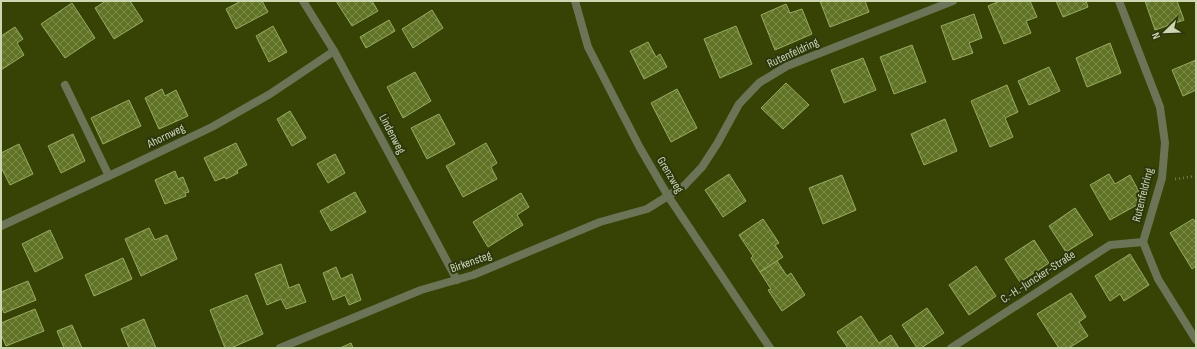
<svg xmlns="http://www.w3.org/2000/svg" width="1197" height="349" viewBox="0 0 1197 349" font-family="'Sofia Sans Condensed',sans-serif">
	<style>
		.building { fill: url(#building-cross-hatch); stroke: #98ac61 }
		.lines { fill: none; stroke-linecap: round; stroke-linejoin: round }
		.path { stroke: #727e49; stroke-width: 2.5; stroke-dasharray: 1 3; stroke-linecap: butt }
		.service { stroke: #6b7456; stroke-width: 8 }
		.minor { stroke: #6b7456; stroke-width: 8 }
		.labels { text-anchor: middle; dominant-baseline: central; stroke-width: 4; stroke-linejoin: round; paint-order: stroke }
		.street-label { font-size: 12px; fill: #cdd8b3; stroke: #2d370f }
	</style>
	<defs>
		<pattern id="building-cross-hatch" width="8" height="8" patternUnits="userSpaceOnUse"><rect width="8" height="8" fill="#607224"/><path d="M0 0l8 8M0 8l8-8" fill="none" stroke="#7d8c4b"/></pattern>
	</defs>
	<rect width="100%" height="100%" fill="#364304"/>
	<g class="building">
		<polygon points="106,1 130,1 143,21 114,39 95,8"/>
		<polygon points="241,1 262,1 268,12 236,29 226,9"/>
		<polygon points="336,1 372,1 378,11 352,26"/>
		<polygon points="820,1 865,1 869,12 830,27"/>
		<polygon points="1000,1 1030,1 1037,17 1026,21 1031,33 1004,44 988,6"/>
		<polygon points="1056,1 1086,1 1088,7 1063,17"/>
		<polygon points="1145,1 1177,1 1184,20 1155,30"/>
		<polygon points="72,3 95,38 65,58 41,24"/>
		<polygon points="786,4 790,13 802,9 812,34 775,50 761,15"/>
		<polygon points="432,10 443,28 413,48 402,29"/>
		<polygon points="974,14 982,38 969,43 973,53 953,60 941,26"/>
		<polygon points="389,20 395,31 366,48 360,37"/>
		<polygon points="273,26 287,52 269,62 256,36"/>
		<polygon points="736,26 752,64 720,78 704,39"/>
		<polygon points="15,27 23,39 17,43 24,55 1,70 1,36"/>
		<polygon points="648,42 656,57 660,54 667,67 644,79 630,51"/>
		<polygon points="1110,43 1121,73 1087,87 1076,58"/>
		<polygon points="912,45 926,82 894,94 880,57"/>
		<polygon points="863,58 876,90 844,103 831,70"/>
		<polygon points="1196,60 1196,90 1183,96 1172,70"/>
		<polygon points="1049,67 1060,91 1029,105 1018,81"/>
		<polygon points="415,72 431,101 403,118 387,87"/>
		<polygon points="786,83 809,105 783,129 761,108"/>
		<polygon points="1007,85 1018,112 1005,118 1013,137 990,147 971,101"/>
		<polygon points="162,89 165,96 176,90 188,116 159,129 145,98"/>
		<polygon points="677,89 697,128 671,142 651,103"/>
		<polygon points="129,100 141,126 103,144 91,118"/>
		<polygon points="290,111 306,138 292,146 277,119"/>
		<polygon points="439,114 455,144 427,159 411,128"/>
		<polygon points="945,119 957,151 924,165 911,134"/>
		<polygon points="73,134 85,161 61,173 48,146"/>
		<polygon points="236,143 247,165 237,170 238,173 226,179 225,177 215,181 204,158"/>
		<polygon points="486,143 497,163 491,167 497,179 463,197 446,166"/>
		<polygon points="19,144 33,174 10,185 1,167 1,153"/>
		<polygon points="335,154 345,173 328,183 317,164"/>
		<polygon points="175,171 178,179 183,177 189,192 185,193 186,196 165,204 155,180"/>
		<polygon points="729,174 746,201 723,217 705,190"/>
		<polygon points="1109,174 1115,184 1130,175 1144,201 1110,220 1090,185"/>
		<polygon points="842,175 856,210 823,224 809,188"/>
		<polygon points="355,192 366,212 331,231 320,211"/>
		<polygon points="521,193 529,207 517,215 523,225 488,247 473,222"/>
		<polygon points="1075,208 1093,235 1066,252 1049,226"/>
		<polygon points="763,219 779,243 775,245 783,257 760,272 751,258 753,256 739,235"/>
		<polygon points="1193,219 1196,223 1196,266 1192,269 1170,233"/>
		<polygon points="149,228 155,240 167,235 177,259 141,276 125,239"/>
		<polygon points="50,230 63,258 35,272 22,244"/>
		<polygon points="1034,240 1049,263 1020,282 1005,259"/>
		<polygon points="1130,254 1149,285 1124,301 1120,294 1110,301 1095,276"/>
		<polygon points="123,258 132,279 94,296 85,275"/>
		<polygon points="777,261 787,276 791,273 805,295 782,311 768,290 771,289 760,272"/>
		<polygon points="281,264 289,288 299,284 306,302 286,309 281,299 267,305 255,274"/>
		<polygon points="976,266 996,296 969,315 949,285"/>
		<polygon points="336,267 341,279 352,274 361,300 349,305 345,295 333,300 323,273"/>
		<polygon points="28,281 36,300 4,313 1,306 1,292"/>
		<polygon points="1071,293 1086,317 1079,322 1088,336 1069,348 1059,348 1037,314"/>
		<polygon points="247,295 263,334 231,348 225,348 210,310"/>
		<polygon points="927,308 944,333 921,348 917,348 902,325"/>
		<polygon points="35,309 44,331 6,346 1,334 1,323"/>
		<polygon points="861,316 879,343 891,335 899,348 848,348 837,332"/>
		<polygon points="144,319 156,348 129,348 121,329"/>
		<polygon points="72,325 82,348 64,348 57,331"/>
		<polygon points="351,343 353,348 340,348"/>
	</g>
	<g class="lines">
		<polyline class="path" points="1175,179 1196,176"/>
		<polyline class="service" points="65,85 109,176"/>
		<g class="minor">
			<polyline points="303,1 334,51 457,280"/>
			<polyline points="575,1 588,47 640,148 668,196 770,348"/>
			<polyline points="1119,1 1160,107 1165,143 1162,178 1143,242 1158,279 1196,340"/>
			<polyline points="1,226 128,167 212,127 270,94 334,51"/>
			<polyline points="280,348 421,290 473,275 600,222 647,209 684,186 702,167 717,144 739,104 759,83 787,66 953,1"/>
			<polyline points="951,348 1110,245 1143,242"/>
		</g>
	</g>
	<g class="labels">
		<g class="street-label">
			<text transform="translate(793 53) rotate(-25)">Rutenfeldring</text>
			<text transform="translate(392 134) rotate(62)">Lindenweg</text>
			<text transform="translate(166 136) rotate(-26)">Ahornweg</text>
			<text transform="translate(670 175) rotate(59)">Grenzweg</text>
			<text transform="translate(1143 195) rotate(-76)">Rutenfeldring</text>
			<text transform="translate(471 262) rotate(-20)">Birkensteg</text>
			<text transform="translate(1038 277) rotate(-33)">C.-H.-Juncker-Straße</text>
		</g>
	</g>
	<rect width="1197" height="349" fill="none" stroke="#cdd8b3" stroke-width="4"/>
	<g transform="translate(1165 32) rotate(247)" stroke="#2d370f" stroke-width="3" paint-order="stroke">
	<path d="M0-3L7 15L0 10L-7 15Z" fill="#cdd8b3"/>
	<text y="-6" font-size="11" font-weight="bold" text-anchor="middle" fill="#cdd8b3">N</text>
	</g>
</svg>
